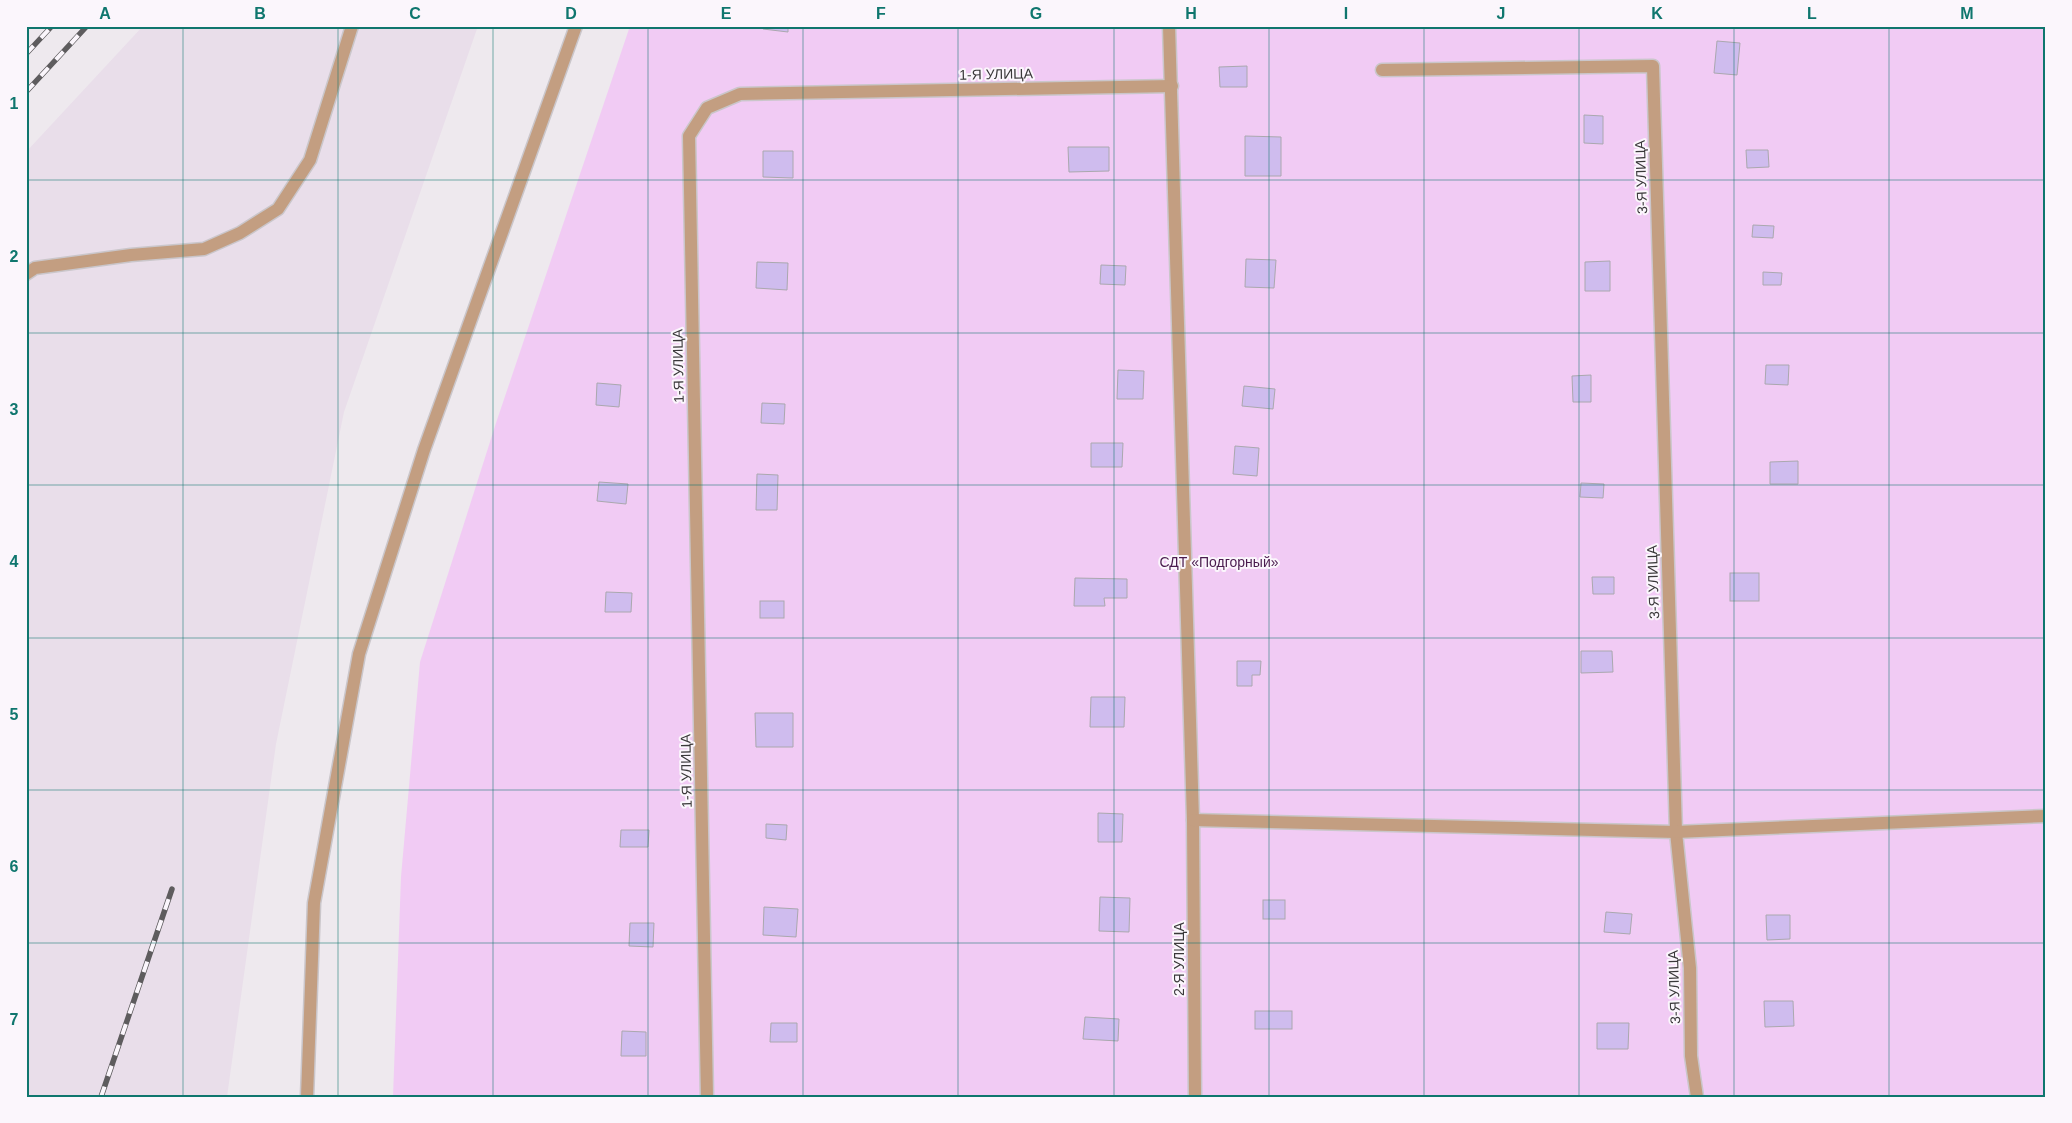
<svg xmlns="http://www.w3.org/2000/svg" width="2072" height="1123" viewBox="0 0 2072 1123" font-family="Arial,sans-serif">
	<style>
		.built { fill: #e9deea }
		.green { fill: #f1cbf4 }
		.building { fill: #cfbcee; stroke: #aaa8ae }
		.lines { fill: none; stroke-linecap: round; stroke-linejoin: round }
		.minor-casing { stroke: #cac6ca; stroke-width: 15 }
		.minor { stroke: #c39e81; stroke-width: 12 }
		.rail-casing { stroke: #5e5c5e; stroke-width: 5.5 }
		.rail { stroke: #fbf6fc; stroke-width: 4; stroke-dasharray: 11; stroke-linecap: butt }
		.grid { fill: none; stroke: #0f766e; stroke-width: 1; stroke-opacity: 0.55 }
		.labels { text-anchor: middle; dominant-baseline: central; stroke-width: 4; stroke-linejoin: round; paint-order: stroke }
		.street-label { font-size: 14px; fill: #3a383a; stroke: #fbf6fc }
		.park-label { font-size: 14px; fill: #4a1b4e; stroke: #fbf6fc }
		.neatline { fill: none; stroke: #0f766e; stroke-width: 2 }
		.grid-label { font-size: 16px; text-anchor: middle; font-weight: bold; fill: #0f766e }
	</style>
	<rect width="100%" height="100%" fill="#eee9ee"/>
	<polygon class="built" points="143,26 478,26 344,412 276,744 227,1097 26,1097 26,152"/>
	<polygon class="green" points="630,26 2046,26 2046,1097 393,1097 401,877 420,662 496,423"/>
	<g class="building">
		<polygon points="763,26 788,26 788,32 763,29"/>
		<polygon points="1717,41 1740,43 1737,75 1714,73"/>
		<polygon points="1247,66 1247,87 1220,87 1219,67"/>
		<polygon points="1584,115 1603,116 1603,144 1584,143"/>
		<polygon points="1245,136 1281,137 1281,176 1245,176"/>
		<polygon points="1068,147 1109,147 1109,171 1069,172"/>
		<polygon points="1746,150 1768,150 1769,167 1747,168"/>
		<polygon points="763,151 793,151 793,178 763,177"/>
		<polygon points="1753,225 1774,226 1773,238 1752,237"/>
		<polygon points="1246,259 1276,260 1274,288 1245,287"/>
		<polygon points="1610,261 1610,291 1585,291 1585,262"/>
		<polygon points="757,262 788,263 787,290 756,288"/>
		<polygon points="1101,265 1126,266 1125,285 1100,284"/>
		<polygon points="1763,272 1782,273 1781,285 1763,285"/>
		<polygon points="1766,365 1789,365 1788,385 1765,384"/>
		<polygon points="1118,370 1144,371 1143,399 1117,399"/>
		<polygon points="1591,375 1591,402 1573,402 1572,376"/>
		<polygon points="597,383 621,385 619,407 596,405"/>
		<polygon points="1244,386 1275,389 1273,409 1242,406"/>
		<polygon points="762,403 785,404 784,424 761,423"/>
		<polygon points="1091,443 1123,443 1122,467 1091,467"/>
		<polygon points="1235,446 1259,448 1257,476 1233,474"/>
		<polygon points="1798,461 1798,484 1770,484 1770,462"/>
		<polygon points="757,474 778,475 777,510 756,510"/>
		<polygon points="599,482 628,484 626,504 597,501"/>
		<polygon points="1581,483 1604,484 1603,498 1580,497"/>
		<rect x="1730" y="573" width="29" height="28"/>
		<polygon points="1592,577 1614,577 1614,594 1593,594"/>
		<polygon points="1075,578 1127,579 1127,598 1104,598 1105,606 1074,606"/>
		<polygon points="606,592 632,593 631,612 605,612"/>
		<rect x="760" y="601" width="24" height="17"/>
		<polygon points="1581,651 1612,651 1613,672 1581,673"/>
		<polygon points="1237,661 1261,661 1260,675 1252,675 1252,686 1237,686"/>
		<polygon points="1091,697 1125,697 1124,727 1090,727"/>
		<polygon points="755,713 793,713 793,747 756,747"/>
		<polygon points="1098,813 1123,814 1122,842 1098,842"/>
		<polygon points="766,824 787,825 786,840 766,838"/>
		<polygon points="621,830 649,830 648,847 620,847"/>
		<polygon points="1100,897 1130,898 1129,932 1099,931"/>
		<rect x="1263" y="900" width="22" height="19"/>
		<polygon points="764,907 798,909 796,937 763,935"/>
		<polygon points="1606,912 1632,914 1630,934 1604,932"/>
		<polygon points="1766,915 1790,915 1790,939 1767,940"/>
		<polygon points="630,923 654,923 653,947 629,946"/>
		<polygon points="1764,1001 1793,1001 1794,1026 1765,1027"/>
		<rect x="1255" y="1011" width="37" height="18"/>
		<polygon points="1085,1017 1119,1019 1118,1041 1083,1039"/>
		<polygon points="771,1023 797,1023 797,1042 770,1042"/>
		<polygon points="1597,1023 1629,1023 1628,1049 1597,1049"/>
		<polygon points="622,1031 646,1032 646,1056 621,1056"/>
	</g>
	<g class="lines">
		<defs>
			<g id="minor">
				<polyline points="1169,26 1193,820 1195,1097"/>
				<polyline points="1382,70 1653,66 1676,832 1690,968 1691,1056 1697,1097"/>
				<polyline points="26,274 35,268 131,255 204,249 240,233 278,209 310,160 352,26"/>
				<polyline points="1193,820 1676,832 2046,816"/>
				<polyline points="307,1097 314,903 359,654 424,450 576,26"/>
				<polyline points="707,1097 689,136 707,108 740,94 1172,86"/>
			</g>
		</defs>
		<use href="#minor" class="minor-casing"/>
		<use href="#minor" class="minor"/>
		<defs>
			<g id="rail">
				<polyline points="26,54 52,26"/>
				<polyline points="26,92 87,26"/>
				<polyline points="101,1097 172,889"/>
			</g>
		</defs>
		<use href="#rail" class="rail-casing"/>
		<use href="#rail" class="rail"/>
	</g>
	<path class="grid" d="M 183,26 L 183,1097M 338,26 L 338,1097M 493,26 L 493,1097M 648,26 L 648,1097M 803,26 L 803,1097M 958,26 L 958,1097M 1114,26 L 1114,1097M 1269,26 L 1269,1097M 1424,26 L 1424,1097M 1579,26 L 1579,1097M 1734,26 L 1734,1097M 1889,26 L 1889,1097M 26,180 L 2046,180M 26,333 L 2046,333M 26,485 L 2046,485M 26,638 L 2046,638M 26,790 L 2046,790M 26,943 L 2046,943"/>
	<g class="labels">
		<g class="street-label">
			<text transform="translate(996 74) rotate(-1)">1-Я УЛИЦА</text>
			<text transform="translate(1641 177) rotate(-92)">3-Я УЛИЦА</text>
			<text transform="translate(678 366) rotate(-91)">1-Я УЛИЦА</text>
			<text transform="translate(1653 582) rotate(-92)">3-Я УЛИЦА</text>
			<text transform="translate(686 771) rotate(-91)">1-Я УЛИЦА</text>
			<text transform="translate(1179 959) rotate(-90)">2-Я УЛИЦА</text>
			<text transform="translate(1674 987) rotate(-92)">3-Я УЛИЦА</text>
		</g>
		<g class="park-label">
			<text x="1219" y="562">СДТ «Подгорный»</text>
		</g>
	</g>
	<rect width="2072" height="1123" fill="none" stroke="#fbf6fc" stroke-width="55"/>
	<rect x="28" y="28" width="2016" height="1068" class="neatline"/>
	<g class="grid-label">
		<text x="105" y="19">A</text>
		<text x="260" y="19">B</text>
		<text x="415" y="19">C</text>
		<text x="571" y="19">D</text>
		<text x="726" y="19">E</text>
		<text x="881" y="19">F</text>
		<text x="1036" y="19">G</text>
		<text x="1191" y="19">H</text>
		<text x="1346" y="19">I</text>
		<text x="1501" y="19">J</text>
		<text x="1657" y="19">K</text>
		<text x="1812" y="19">L</text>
		<text x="1967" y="19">M</text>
		<text x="14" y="109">1</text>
		<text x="14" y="262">2</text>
		<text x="14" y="415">3</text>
		<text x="14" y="567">4</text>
		<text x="14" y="720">5</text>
		<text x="14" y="872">6</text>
		<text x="14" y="1025">7</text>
	</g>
</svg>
